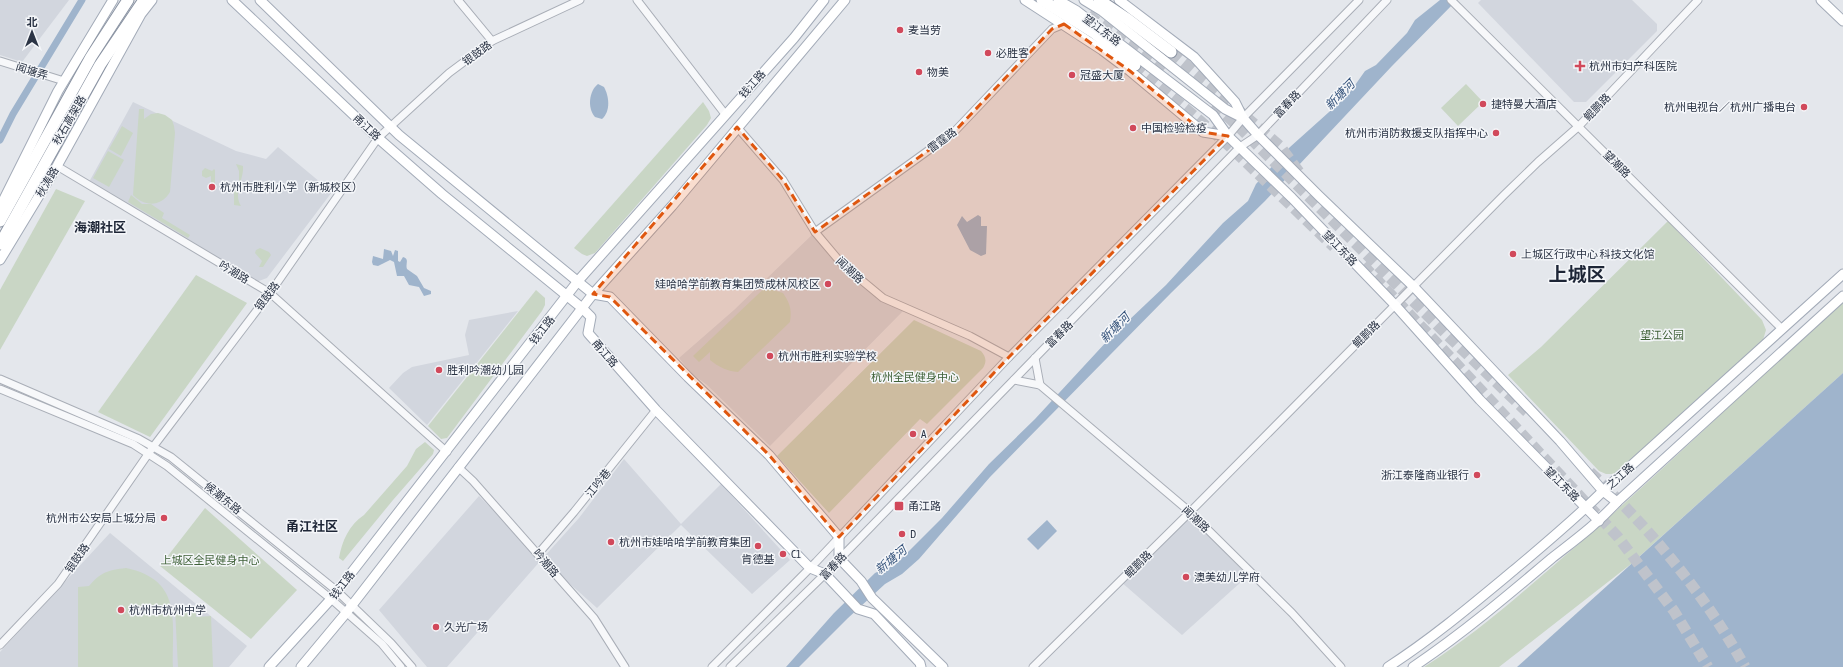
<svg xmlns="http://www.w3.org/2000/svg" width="1843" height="667" viewBox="0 0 1843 667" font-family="'Asap Condensed','Noto Sans SC',sans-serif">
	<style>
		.built { fill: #d2d6de }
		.green { fill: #c9d6c5 }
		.water { fill: #9fb4cc }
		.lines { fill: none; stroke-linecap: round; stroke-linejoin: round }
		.canal { stroke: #9fb4cc; stroke-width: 7 }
		.highway-tunnel { stroke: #bfc3cb; stroke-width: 11; stroke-dasharray: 11 5.5; stroke-linecap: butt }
		.minor-casing { stroke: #a9aeb7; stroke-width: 9 }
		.major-casing { stroke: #a3abb8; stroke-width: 11 }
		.highway-casing { stroke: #8b94a3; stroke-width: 13 }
		.minor { stroke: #f7f8fa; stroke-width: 7 }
		.major { stroke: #fff; stroke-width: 9 }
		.highway { stroke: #fff; stroke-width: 11 }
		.marked { fill: #df570f; fill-opacity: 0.2; stroke: #df570f; stroke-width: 3; stroke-dasharray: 8 5; stroke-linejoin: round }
		.poi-dot { fill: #d1495b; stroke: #f4f6f9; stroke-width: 1.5 }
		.labels { text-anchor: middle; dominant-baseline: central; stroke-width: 3; stroke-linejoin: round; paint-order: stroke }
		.poi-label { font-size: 11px; fill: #2b3445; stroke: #f4f6f9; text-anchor: start }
		.street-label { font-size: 11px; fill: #2b3445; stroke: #f4f6f9 }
		.park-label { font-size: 11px; fill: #3f6138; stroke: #f4f6f9 }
		.water-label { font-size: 12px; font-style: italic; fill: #34527a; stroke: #f4f6f9 }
		.quarter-label { font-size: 13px; font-weight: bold; fill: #1d2536; stroke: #f4f6f9 }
		.town-label { font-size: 19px; font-weight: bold; fill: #1d2536; stroke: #f4f6f9 }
	</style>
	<rect width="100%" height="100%" fill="#e4e7ec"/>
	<g class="built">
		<polygon points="0,0 69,0 22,62 0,55"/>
		<polygon points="1481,0 1632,0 1657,24 1657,31 1586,102 1574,102 1478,3"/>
		<polygon points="133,102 236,151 266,159 278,147 332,192 267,278 256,282 89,182"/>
		<polygon points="815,232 842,264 882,298 905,309 770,446 707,385 691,373 679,358 734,310"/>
		<polygon points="518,311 427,425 389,388 403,373 412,367 469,355 465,335 469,320"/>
		<polygon points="624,459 681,524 721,484 790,560 752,594 681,525 597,608 542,559 447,667 427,667 379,610 479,496 542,559 579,518"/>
		<polygon points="1190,512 1251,573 1182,635 1120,581"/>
		<polygon points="110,533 247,646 229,667 0,667 0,652"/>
	</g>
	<g class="green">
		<polygon points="1466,84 1483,102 1458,126 1441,108"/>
		<polygon points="703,102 709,111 711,118 707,125 595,253 587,256 582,254 574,248"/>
		<path d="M 139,109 L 144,109 L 144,119 L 151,114 L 158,113 L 165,115 L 172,120 L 174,126 L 175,133 L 170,192 C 161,207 145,207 133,195 Z"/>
		<polygon points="122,126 133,133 121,156 109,149"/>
		<polygon points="108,151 124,160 109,187 93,178"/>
		<path d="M 236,164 L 243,166 C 244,180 233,193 241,206 L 234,205 L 234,192 L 239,183 L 239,171 Z"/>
		<polygon points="205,168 212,171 214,169 215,170 215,186 211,186 211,176 206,178 202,176 202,171"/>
		<polygon points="56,189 85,201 0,350 0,290"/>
		<polygon points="131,195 142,204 151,204 164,213 162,218 190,235 188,238 128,202"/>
		<polygon points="1668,221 1762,320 1766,330 1763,340 1704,400 1614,474 1606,474 1599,471 1508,375 1541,347"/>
		<polygon points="260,248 269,252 271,255 263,267 259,267 262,261 255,253 256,250"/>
		<polygon points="196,275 247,303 150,437 98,412"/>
		<path d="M 774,279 L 779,283 L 773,290 L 783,293 C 790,303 792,310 790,322 L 738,372 C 726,371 719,367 710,360 L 710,352 L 699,362 L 693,356 Z"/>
		<polygon points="536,290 545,298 545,305 542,311 447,438 441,439 428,426"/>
		<path d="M 1843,300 L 1843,373 L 1631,564 L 1499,667 L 1424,667 C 1473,636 1516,598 1560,560 C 1657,477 1749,387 1843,300 Z"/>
		<path d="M 914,320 L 981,351 C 986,357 987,361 983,368 L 927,424 L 920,419 L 829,513 L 777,456 Z"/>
		<path d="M 425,442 L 434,450 L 433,454 L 393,500 L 343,561 L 339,558 C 342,541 349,525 364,515 L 407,466 L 416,449 Z"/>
		<polygon points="205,508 297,590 251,639 160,566"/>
		<path d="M 126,568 C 183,580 172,621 173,667 L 78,667 L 78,587 L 89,586 C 101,572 108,570 126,568 Z"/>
		<polygon points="196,608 196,617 211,616 213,667 178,667 175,609"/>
	</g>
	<g class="water">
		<polygon points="1440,0 1457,0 1392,66 1265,201 1171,293 990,477 919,559 902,574 885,584 848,618 799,667 786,667 834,613 875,573 898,562 942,518 989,464 1035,419 1108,340 1166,285 1223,223 1248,201 1256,184 1290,147 1348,95 1365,71 1376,65 1407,33 1415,20"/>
		<path d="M 598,84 L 604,87 C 609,96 611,111 602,119 L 595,117 C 587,108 589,91 598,84 Z"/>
		<polygon points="978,215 981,217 981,226 987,226 986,254 981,256 970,250 957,225 962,216 967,222"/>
		<path d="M 384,249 L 391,251 L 393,256 L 395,250 L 398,251 L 398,261 L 400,262 L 403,257 C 410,259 405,264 407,269 L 417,276 L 424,288 L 431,291 L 431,294 L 424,296 L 419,287 L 409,285 L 404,276 L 397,276 L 394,262 L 390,260 L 378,266 L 373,265 L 372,262 L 373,256 L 383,259 Z"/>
		<polygon points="1843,373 1843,667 1517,667"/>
		<polygon points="1047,520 1057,531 1038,550 1027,539"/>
	</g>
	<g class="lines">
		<polyline class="canal" points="0,140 13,114 82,0"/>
		<g class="highway-tunnel">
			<polyline points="1088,15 1140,52 1167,75"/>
			<polyline points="1171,52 1280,146 1302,176"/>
			<polyline points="1135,65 1227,144 1334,247"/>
			<polyline points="1214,104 1241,129 1445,333 1527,412"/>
			<polyline points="1363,265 1452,359 1618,537 1674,611 1708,667"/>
			<path d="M 1590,472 C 1650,529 1705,594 1745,667"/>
		</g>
		<defs>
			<g id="minor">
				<polyline points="458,0 492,41"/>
				<polyline points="637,0 725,114"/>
				<polyline points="1451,0 1782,329"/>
				<polyline points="0,61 64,81"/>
				<polyline points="737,127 783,180 815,232 842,264 883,298 970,336 1009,357"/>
				<polyline points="57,166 270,293 447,452"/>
				<polyline points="815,232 954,132 1052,29 1064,24"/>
				<polyline points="1035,358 1040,385"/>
				<polyline points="0,379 139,439 171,457 337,591 391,643 412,667"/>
				<polyline points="1014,380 1040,385 1190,512 1292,613 1341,667"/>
				<polyline points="0,389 133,444 167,466 331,599 382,644 401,667"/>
				<polyline points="458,467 473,481 594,618 625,667"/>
				<polyline points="538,554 574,512 656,410"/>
				<polyline points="0,645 58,584 153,447 270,293 378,138 449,73 492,41 580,0"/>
				<polyline points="712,667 816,562 1009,357 1228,136 1243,118 1359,0"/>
				<polyline points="730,667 825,574 1240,147 1258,135 1387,0"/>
				<polyline points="1033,667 1190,512 1504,195 1538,162 1579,126 1698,0"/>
			</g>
			<g id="major">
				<polyline points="232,0 378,138 442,194 582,308 591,317 588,333 656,410 810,568 825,574 858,609 874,614 920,663 921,667"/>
				<polyline points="260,0 399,135 593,294 610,297 688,377 769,455 839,537 839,558 861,581 872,598 943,667"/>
				<polyline points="1025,0 1102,50 1130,71 1203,132 1228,136"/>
				<polyline points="1058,0 1077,11 1213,115 1228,136 1292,198 1395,305 1480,400 1599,521"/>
				<polyline points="1084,0 1102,11 1225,109 1243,118"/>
				<polyline points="1119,0 1194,57 1235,102 1243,118 1258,135 1319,196 1414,287 1560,441 1603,491 1617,502"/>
				<polyline points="1821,0 1843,21"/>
				<polyline points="0,207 58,91 113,0"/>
				<polyline points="0,260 57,166 141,14 152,0"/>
				<polyline points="269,667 331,599 578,281 794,38 824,0"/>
				<polyline points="301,667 346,613 593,294 672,206 845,0"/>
				<path d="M 1388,667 C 1433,638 1473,604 1514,570 C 1545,544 1575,519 1603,491 L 1843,274"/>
				<path d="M 1413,667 C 1462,634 1507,596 1552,558 C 1575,540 1597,524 1617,502 L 1843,296"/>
			</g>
			<g id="highway">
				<polyline points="1042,0 1093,32 1135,65"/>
				<polyline points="1099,0 1126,18 1171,52"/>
				<polyline points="0,221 91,57 128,0"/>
				<polyline points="0,244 100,65 144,0"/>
			</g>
		</defs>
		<use href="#minor" class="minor-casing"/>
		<use href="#major" class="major-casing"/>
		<use href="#highway" class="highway-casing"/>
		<use href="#minor" class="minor"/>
		<use href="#major" class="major"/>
		<use href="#highway" class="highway"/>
	</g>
	<path class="marked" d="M 1064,24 L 1130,71 L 1203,132 L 1228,136 L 1009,357 L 839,537 L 769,455 L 610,297 L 593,294 L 737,127 L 783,180 L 815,232 L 954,132 L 1052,29 Z"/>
	<g class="poi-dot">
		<circle cx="900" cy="30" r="4"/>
		<circle cx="988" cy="53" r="4"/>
		<path d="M1578 60h4v4h4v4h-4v4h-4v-4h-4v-4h4z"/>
		<circle cx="919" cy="72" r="4"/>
		<circle cx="1072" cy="75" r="4"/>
		<circle cx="1483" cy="104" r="4"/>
		<circle cx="1804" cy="107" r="4"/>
		<circle cx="1133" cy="128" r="4"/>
		<circle cx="1496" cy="133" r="4"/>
		<circle cx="212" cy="187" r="4"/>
		<circle cx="1513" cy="254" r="4"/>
		<circle cx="828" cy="284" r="4"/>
		<circle cx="770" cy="356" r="4"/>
		<circle cx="439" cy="370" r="4"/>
		<circle cx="913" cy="434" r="4"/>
		<circle cx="1477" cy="475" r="4"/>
		<rect x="894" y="501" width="10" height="10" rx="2"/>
		<circle cx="164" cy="518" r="4"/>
		<circle cx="902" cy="534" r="4"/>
		<circle cx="611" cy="542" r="4"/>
		<circle cx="758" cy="546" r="4"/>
		<circle cx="783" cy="554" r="4"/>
		<circle cx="1186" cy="577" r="4"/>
		<circle cx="121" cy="610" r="4"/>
		<circle cx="436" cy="627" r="4"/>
	</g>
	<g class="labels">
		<g class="poi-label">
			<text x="908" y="30">麦当劳</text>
			<text x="996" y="53">必胜客</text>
			<text x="1589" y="66">杭州市妇产科医院</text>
			<text x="927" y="72">物美</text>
			<text x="1080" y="75">冠盛大厦</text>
			<text x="1491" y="104">捷特曼大酒店</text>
			<text x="1796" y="107" text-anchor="end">杭州电视台／杭州广播电台</text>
			<text x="1141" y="128">中国检验检疫</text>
			<text x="1488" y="133" text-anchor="end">杭州市消防救援支队指挥中心</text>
			<text x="220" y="187">杭州市胜利小学（新城校区）</text>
			<text x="1521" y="254">上城区行政中心 科技文化馆</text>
			<text x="820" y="284" text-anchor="end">娃哈哈学前教育集团赞成林风校区</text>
			<text x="778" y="356">杭州市胜利实验学校</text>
			<text x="447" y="370">胜利吟潮幼儿园</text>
			<text x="921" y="434">A</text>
			<text x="1469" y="475" text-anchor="end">浙江泰隆商业银行</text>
			<text x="908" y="506">甬江路</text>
			<text x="156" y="518" text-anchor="end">杭州市公安局上城分局</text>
			<text x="910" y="534">D</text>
			<text x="619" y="542">杭州市娃哈哈学前教育集团</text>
			<text x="791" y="554">C1</text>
			<text x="758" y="559" text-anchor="middle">肯德基</text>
			<text x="1194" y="577">澳美幼儿学府</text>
			<text x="129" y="610">杭州市杭州中学</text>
			<text x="444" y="627">久光广场</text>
		</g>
		<g class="street-label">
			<text transform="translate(1102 30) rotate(37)">望江东路</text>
			<text transform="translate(477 53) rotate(-36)">银鼓路</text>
			<text transform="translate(32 71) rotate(17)">闻塘弄</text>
			<text transform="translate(752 84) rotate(-48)">钱江路</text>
			<text transform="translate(1287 104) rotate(-46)">富春路</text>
			<text transform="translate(1597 107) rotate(-46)">鲲鹏路</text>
			<text transform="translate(69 120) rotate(-60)">秋石高架路</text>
			<text transform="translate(367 127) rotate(43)">甬江路</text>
			<text transform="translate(942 140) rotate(-37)">雷霆路</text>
			<text transform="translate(1617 164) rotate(45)">望潮路</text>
			<text transform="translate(47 182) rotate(-59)">秋涛路</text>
			<text transform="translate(1340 248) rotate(46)">望江东路</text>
			<text transform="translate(850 270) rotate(43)">闻潮路</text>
			<text transform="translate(234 272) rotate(31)">吟潮路</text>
			<text transform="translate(267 296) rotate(-53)">银鼓路</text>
			<text transform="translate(542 330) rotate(-52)">钱江路</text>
			<text transform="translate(1059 334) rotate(-45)">富春路</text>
			<text transform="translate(1366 334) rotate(-45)">鲲鹏路</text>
			<text transform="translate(605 353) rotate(49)">甬江路</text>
			<text transform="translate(1620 476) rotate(-42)">之江路</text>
			<text transform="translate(598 483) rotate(-51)">江吟巷</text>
			<text transform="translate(1562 484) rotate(45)">望江东路</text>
			<text transform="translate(223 498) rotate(39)">候潮东路</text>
			<text transform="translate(1196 519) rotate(43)">闻潮路</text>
			<text transform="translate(77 558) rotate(-55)">银鼓路</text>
			<text transform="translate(546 563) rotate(49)">吟潮路</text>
			<text transform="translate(1138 564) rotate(-45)">鲲鹏路</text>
			<text transform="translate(833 566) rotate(-47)">富春路</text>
			<text transform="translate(342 585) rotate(-52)">钱江路</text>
		</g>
		<g class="park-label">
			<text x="1662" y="335">望江公园</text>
			<text x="915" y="377">杭州全民健身中心</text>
			<text x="210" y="560">上城区全民健身中心</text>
		</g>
		<g class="water-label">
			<text transform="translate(1340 95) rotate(-45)">新塘河</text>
			<text transform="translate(1115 328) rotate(-45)">新塘河</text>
			<text transform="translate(891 560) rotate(-39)">新塘河</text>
		</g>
		<g class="quarter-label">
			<text x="100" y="227">海潮社区</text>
			<text x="312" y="526">甬江社区</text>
		</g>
		<g class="town-label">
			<text x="1577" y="274">上城区</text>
		</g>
	</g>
	<g transform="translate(32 32)" stroke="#f4f6f9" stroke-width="3" paint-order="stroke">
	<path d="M0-3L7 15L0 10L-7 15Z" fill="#2b3445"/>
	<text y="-6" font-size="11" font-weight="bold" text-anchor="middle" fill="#2b3445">北</text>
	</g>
</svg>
